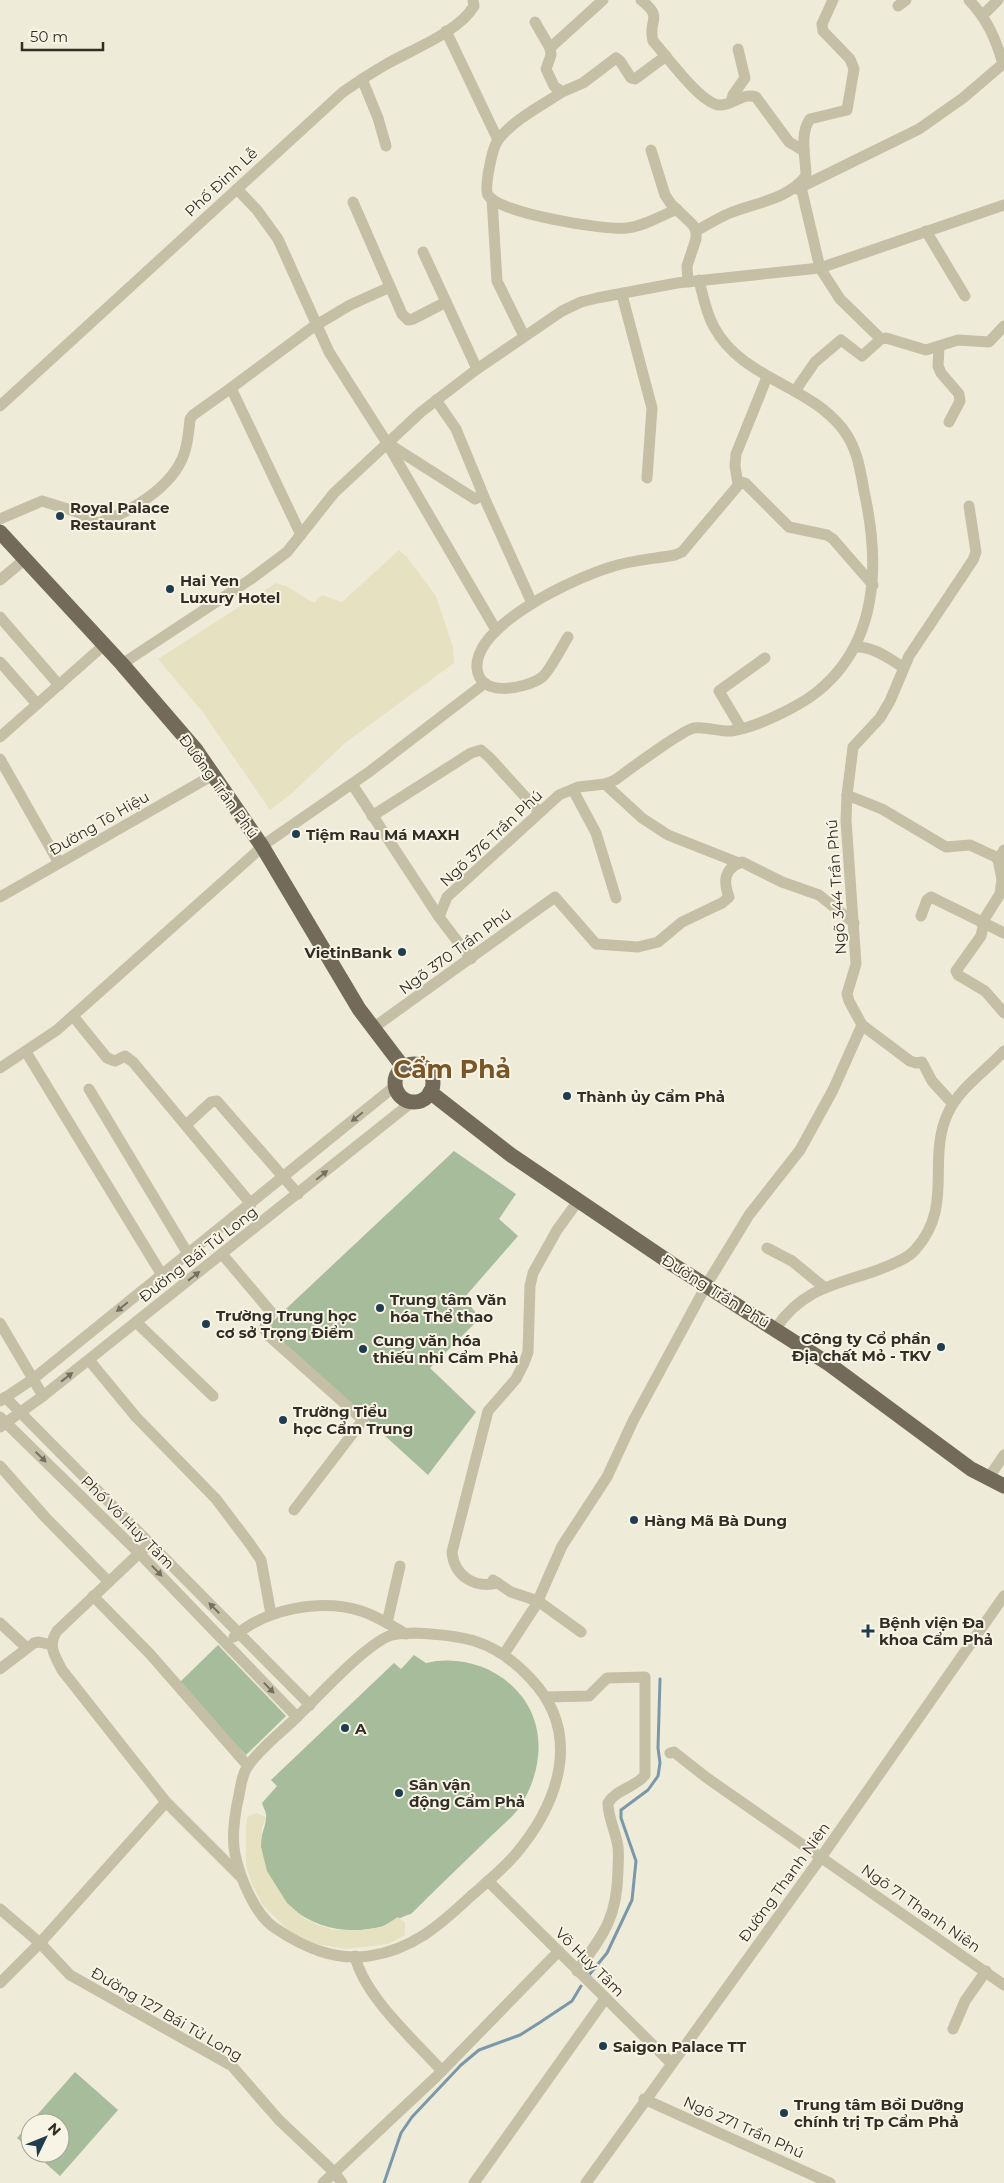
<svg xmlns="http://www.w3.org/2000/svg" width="1004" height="2183" viewBox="0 0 1004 2183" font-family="Montserrat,sans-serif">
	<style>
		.green { fill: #a6bc9b }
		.plaza { fill: #e6e1c1 }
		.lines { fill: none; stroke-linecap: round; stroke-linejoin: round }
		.stream { stroke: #7b98a9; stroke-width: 3 }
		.minor { stroke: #c5bfa6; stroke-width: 11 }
		.major { stroke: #736a59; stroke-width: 15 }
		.oneway { fill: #746f60 }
		.poi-dot { fill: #203d50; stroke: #f7f4e5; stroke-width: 2 }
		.labels { text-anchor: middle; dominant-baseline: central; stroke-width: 4; stroke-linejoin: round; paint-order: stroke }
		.street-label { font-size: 15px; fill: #322e26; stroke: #f7f4e5 }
		.poi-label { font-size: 15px; font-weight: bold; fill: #322e26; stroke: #f7f4e5; text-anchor: start }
		.town-label { font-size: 25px; font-weight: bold; fill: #7a5526; stroke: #f7f4e5 }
	</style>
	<rect width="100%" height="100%" fill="#efebd9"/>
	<g class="green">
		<polygon points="454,1151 516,1194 499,1219 518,1236 464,1298 480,1318 430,1368 476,1412 428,1475 272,1333 270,1327 272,1322"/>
		<polygon points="218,1645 286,1716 246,1755 178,1684"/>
		<path d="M 414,1655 L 426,1663 C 455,1656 488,1664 510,1684 C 548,1717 545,1769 519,1808 C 511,1819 497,1830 487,1840 C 462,1864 436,1889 411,1914 C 399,1917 390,1924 380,1927 C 323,1941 267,1908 261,1847 C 260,1835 266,1827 266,1817 C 267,1813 263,1807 262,1803 L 277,1786 L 271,1780 L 394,1663 L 401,1669 Z"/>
		<polygon points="75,2072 118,2110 60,2176 34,2153 60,2153 60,2123 30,2123"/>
		<polygon points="30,2123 30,2149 17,2138"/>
	</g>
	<g class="plaza">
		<polygon points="399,550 407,557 436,596 453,647 454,663 345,743 292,793 270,810 202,711 158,659 276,583 286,586 314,603 322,595 342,602"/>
		<polygon points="257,1813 266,1817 262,1828 261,1847 267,1871 287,1903 304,1918 318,1925 334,1930 361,1930 382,1927 398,1917 405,1923 405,1935 388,1944 347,1949 311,1943 289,1931 262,1904 252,1884 246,1866 246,1824 248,1816"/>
	</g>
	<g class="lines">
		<g class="stream">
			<polyline points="589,1975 607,1953 632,1900 636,1861 621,1818 621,1810 648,1790 658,1776 660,1763 658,1748 660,1679"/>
			<polyline points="384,2183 401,2133 412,2117 461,2065 479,2050 520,2035 539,2023 572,2001 581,1986"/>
		</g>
		<g class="minor">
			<path d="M 641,0 C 665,19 647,19 653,41 C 666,55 700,103 719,105 C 733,106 742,92 756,97 L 789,142 L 804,151"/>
			<path d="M 969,0 C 987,19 996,39 1003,64"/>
			<polyline points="898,6 906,0"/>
			<polyline points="983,15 998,0"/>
			<polyline points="535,22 550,48 551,55 546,69 554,86 562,92 583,83 616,58 620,61 631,78 635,79 666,56"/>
			<polyline points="446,31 498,140"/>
			<polyline points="550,48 603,0"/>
			<polyline points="362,79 378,118 386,146"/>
			<path d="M 562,92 C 541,106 513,120 498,140 C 492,148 484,188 488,195 C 498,213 606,231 627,228 C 644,226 661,216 677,209"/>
			<polyline points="731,102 733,95 745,78 738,49"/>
			<polyline points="651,150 665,195 671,204 693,225 696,231 696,239 687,266 688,282"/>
			<polyline points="801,187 820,268 840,299 881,339"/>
			<polyline points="237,189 257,210 278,239 329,352 387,443 475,499 483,495 480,487 456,429 436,400"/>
			<polyline points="797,189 919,129 963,98 1004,63"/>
			<polyline points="492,199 497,281 524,336"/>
			<polyline points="353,202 402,314 408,320 413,319 446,302"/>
			<path d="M 696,231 C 707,225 718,218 730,213 C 757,202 787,200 806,176 C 806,159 799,134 810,119 L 847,110 L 854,69 L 850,59 L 823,31 L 822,24 L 833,0"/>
			<polyline points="926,231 965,296"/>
			<polyline points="423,252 477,369"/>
			<polyline points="622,295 652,408 647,478"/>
			<polyline points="939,347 938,366 941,373 959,394 960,401 949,422"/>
			<polyline points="231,388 313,327 350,305 390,287"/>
			<polyline points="795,391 815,362 841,340 862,356 881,339 886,338 926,350 958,340 989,342 1004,326"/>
			<path d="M 0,406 L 343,92 C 357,82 371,73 385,65 C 411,50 459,32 474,6 L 473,0"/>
			<polyline points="388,445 496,630"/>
			<polyline points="738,484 735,466 736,454 767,377"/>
			<polyline points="483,495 532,603"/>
			<path d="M 0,519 L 42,501 L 77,512 L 98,523 C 129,513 173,487 184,454 C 188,443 189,431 190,419 L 193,415 L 231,388 L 301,535"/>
			<polyline points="0,580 24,560"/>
			<polyline points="0,617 59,685"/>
			<path d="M 568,637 C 562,646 549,673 541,678 C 524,689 479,698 477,668 C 474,624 577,577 611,567 C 631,560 654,559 675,555 L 682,552 L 741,482 L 745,483 L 789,527 L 827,535 L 833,539 L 873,585"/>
			<path d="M 855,647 C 873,646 888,658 903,667"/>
			<polyline points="0,662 37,704"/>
			<polyline points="122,664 251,579 287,552 334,493 421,412 477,369 562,311 581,302 597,298 677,283 820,268 1004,205"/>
			<polyline points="741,728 719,691 765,658"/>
			<polyline points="0,737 104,645"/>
			<polyline points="0,759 59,863"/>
			<polyline points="352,784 439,917"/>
			<polyline points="605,784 642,818 668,835 739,863"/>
			<polyline points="573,790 596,833 616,898"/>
			<polyline points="847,795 882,809 946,847 970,845 996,857 998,860 1004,850"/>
			<polyline points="372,816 471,753 481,750 490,758 539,812"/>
			<polyline points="262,846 369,772 485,683"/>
			<polyline points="998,860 1002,879 1000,894 985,918 981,936 956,971 958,975 985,991 1004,1013"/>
			<polyline points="0,897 213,775"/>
			<polyline points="921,916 927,900 931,897 1004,933"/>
			<path d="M 471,959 L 439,917 L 447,897 L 559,795 L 578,787 L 605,784 L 615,780 C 629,770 682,730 694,728 C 706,726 719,732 731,731 C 755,728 798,707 817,692 C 879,642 880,563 864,491 C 860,468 857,447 842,428 C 807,384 742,379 714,327 C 706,313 703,296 699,280"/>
			<polyline points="73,1016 107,1058 115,1061 125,1056 133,1062 251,1204"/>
			<polyline points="862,1025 910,1061 916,1063 922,1062 932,1081 952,1103"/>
			<path d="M 373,1028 L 555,897 L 596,944 L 638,947 L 658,942 L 682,922 L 722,903 L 729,897 C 723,881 724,868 742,862 L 782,882 L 819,895 L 854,923"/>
			<polyline points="26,1052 162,1275"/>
			<polyline points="0,1068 57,1030 262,847"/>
			<polyline points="89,1089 188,1254"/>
			<polyline points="186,1125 211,1102 217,1101 298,1194"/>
			<polyline points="767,1248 792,1261 825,1288"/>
			<polyline points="222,1254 271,1312 264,1329 270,1337 363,1420 294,1510"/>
			<polyline points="136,1322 213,1396"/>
			<polyline points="0,1323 43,1396"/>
			<path d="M 776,1328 C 803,1288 835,1285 878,1270 C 890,1265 906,1260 915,1250 C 955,1206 926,1160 948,1113 C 959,1088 986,1071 1004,1051"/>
			<polyline points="89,1360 136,1417 216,1499 250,1544 261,1560 271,1614"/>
			<polyline points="5,1397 310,1705"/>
			<polyline points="0,1401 33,1379 395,1086"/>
			<polyline points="0,1417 139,1553 297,1717"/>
			<polyline points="0,1427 43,1396 412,1102"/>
			<polyline points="0,1466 45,1517 109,1582"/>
			<polyline points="989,1477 1004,1455"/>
			<path d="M 150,1543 L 57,1631 C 47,1646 55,1656 62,1670 L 166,1802 L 241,1877"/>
			<polyline points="493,1580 511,1592 538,1601 581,1632"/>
			<path d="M 498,1583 C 475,1589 454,1576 452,1552 L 488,1411 L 516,1379 L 524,1363 L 528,1352 L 530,1286 L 533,1273 L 557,1230 L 578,1201"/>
			<polyline points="93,1596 150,1654 248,1766"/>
			<polyline points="0,1623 27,1648"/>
			<polyline points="387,1623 400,1566"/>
			<path d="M 414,1633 C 464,1635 495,1640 531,1679 C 583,1734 559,1803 515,1855 C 502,1870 486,1883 471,1896 C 440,1925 412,1950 369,1956 C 334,1961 303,1947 275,1928 C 255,1915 240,1878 235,1854 C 231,1835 235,1813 239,1795 C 241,1785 242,1774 248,1766 C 261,1747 282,1732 298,1716 C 320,1695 363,1647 389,1636 C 396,1633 406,1634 414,1633 Z"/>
			<path d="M 234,1637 C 264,1609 322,1598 361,1611 C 377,1616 392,1626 406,1634"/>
			<polyline points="504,1654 536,1605 562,1546 607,1477 633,1421 707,1284 749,1215 800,1150 833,1090 862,1025 849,1001 847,994 856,964 846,820 847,795 853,747 880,718 890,701 909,656 973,560 976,552 969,506"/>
			<polyline points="0,1669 34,1643 39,1642 52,1645"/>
			<path d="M 546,1697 L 589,1696 L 607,1678 L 645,1677 L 645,1775 C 635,1788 616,1789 608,1803 C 608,1818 616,1832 618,1847 C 619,1855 618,1863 618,1871 C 617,1918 604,1934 577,1971"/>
			<polyline points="670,1753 674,1752 707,1778 1004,1985"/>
			<polyline points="488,1881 671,2063"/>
			<polyline points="0,1909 40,1943 70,1975 232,2066 279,2120 334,2172 342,2183"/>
			<path d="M 355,1956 C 364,1996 414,2040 442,2071"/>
			<polyline points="0,1983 40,1943 166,1802"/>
			<polyline points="953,2029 965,2001 986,1971"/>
			<polyline points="644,2099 830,2183"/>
			<polyline points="323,2183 436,2077 559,1951"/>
			<polyline points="474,2183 605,1999"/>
			<polyline points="586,2183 822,1856 1004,1596"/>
		</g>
		<g class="major">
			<polyline points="0,532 122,664 196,750 262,846 359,1009 403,1067"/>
			<circle cx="414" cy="1083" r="19"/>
			<polyline points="430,1092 511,1155 672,1264 829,1364 971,1469 1004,1486"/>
		</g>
	</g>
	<defs><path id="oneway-solid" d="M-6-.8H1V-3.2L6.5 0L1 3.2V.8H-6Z" transform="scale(1.25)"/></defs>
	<g class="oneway">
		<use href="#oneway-solid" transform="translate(357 1117) rotate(141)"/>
		<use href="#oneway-solid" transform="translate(322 1175) rotate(-39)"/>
		<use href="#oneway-solid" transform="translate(194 1276) rotate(-38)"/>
		<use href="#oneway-solid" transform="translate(122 1307) rotate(141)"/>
		<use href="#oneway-solid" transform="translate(67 1377) rotate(-38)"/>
		<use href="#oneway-solid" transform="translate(41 1457) rotate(44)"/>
		<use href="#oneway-solid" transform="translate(157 1571) rotate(46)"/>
		<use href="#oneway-solid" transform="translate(214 1608) rotate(-135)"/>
		<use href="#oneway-solid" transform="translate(269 1688) rotate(46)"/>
	</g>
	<g class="poi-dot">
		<circle cx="60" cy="516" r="5"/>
		<circle cx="170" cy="589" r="5"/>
		<circle cx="296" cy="834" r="5"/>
		<circle cx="402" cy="952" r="5"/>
		<circle cx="567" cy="1096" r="5"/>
		<circle cx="380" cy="1308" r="5"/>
		<circle cx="206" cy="1324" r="5"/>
		<circle cx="941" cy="1347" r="5"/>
		<circle cx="363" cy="1349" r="5"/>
		<circle cx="283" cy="1420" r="5"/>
		<circle cx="634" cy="1520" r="5"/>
		<path d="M865.5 1623.5h5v5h5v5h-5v5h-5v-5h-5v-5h5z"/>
		<circle cx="345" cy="1728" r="5"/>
		<circle cx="399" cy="1793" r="5"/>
		<circle cx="603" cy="2046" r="5"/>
		<circle cx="784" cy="2113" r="5"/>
	</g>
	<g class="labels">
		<g class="street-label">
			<text transform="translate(221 182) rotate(-43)">Phố Đinh Lễ</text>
			<text transform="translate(219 786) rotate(54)">Đường Trần Phú</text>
			<text transform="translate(99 823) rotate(-30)">Đường Tô Hiệu</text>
			<text transform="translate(491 838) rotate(-43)">Ngõ 376 Trần Phú</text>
			<text transform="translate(836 887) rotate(-94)">Ngõ 344 Trần Phú</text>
			<text transform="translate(455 951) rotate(-36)">Ngõ 370 Trần Phú</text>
			<text transform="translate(198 1254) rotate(-38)">Đường Bái Tử Long</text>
			<text transform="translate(716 1291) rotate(32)">Đường Trần Phú</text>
			<text transform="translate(128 1522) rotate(45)">Phố Võ Huy Tâm</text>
			<text transform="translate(784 1882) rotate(-54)">Đường Thanh Niên</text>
			<text transform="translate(921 1908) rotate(35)">Ngõ 71 Thanh Niên</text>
			<text transform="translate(590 1962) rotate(45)">Võ Huy Tâm</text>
			<text transform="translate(167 2014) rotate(30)">Đường 127 Bái Tử Long</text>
			<text transform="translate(744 2127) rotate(24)">Ngõ 271 Trần Phú</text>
		</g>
		<g class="poi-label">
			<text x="70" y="507">Royal Palace<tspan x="70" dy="17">Restaurant</tspan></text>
			<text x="180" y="580">Hai Yen<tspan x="180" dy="17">Luxury Hotel</tspan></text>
			<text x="306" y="834">Tiệm Rau Má MAXH</text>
			<text x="392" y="952" text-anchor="end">VietinBank</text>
			<text x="577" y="1096">Thành ủy Cẩm Phả</text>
			<text x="390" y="1299">Trung tâm Văn<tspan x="390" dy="17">hóa Thể thao</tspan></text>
			<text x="216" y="1315">Trường Trung học<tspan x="216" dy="17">cơ sở Trọng Điểm</tspan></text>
			<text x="931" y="1338" text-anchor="end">Công ty Cổ phần<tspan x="931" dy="17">Địa chất Mỏ - TKV</tspan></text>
			<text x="373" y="1340">Cung văn hóa<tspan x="373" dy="17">thiếu nhi Cẩm Phả</tspan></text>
			<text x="293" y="1411">Trường Tiểu<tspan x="293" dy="17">học Cẩm Trung</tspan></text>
			<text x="644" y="1520">Hàng Mã Bà Dung</text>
			<text x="879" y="1622">Bệnh viện Đa<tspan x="879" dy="17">khoa Cẩm Phả</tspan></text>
			<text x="355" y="1728">A</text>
			<text x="409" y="1784">Sân vận<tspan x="409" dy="17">động Cẩm Phả</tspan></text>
			<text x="613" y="2046">Saigon Palace TT</text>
			<text x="794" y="2104">Trung tâm Bồi Dưỡng<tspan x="794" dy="17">chính trị Tp Cẩm Phả</tspan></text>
		</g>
		<g class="town-label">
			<text x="452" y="1069">Cẩm Phả</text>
		</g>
	</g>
	<g transform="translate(45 2138) rotate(47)"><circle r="24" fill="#f7f4e5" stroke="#a8a599"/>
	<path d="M0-4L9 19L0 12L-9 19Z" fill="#203d50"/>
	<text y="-8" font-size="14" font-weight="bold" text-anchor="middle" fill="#322e26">N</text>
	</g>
	<path d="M22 42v8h81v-8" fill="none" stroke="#322e26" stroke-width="2.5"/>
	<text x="30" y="42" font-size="15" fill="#322e26" stroke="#f7f4e5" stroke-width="4" paint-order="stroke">50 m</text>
</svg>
